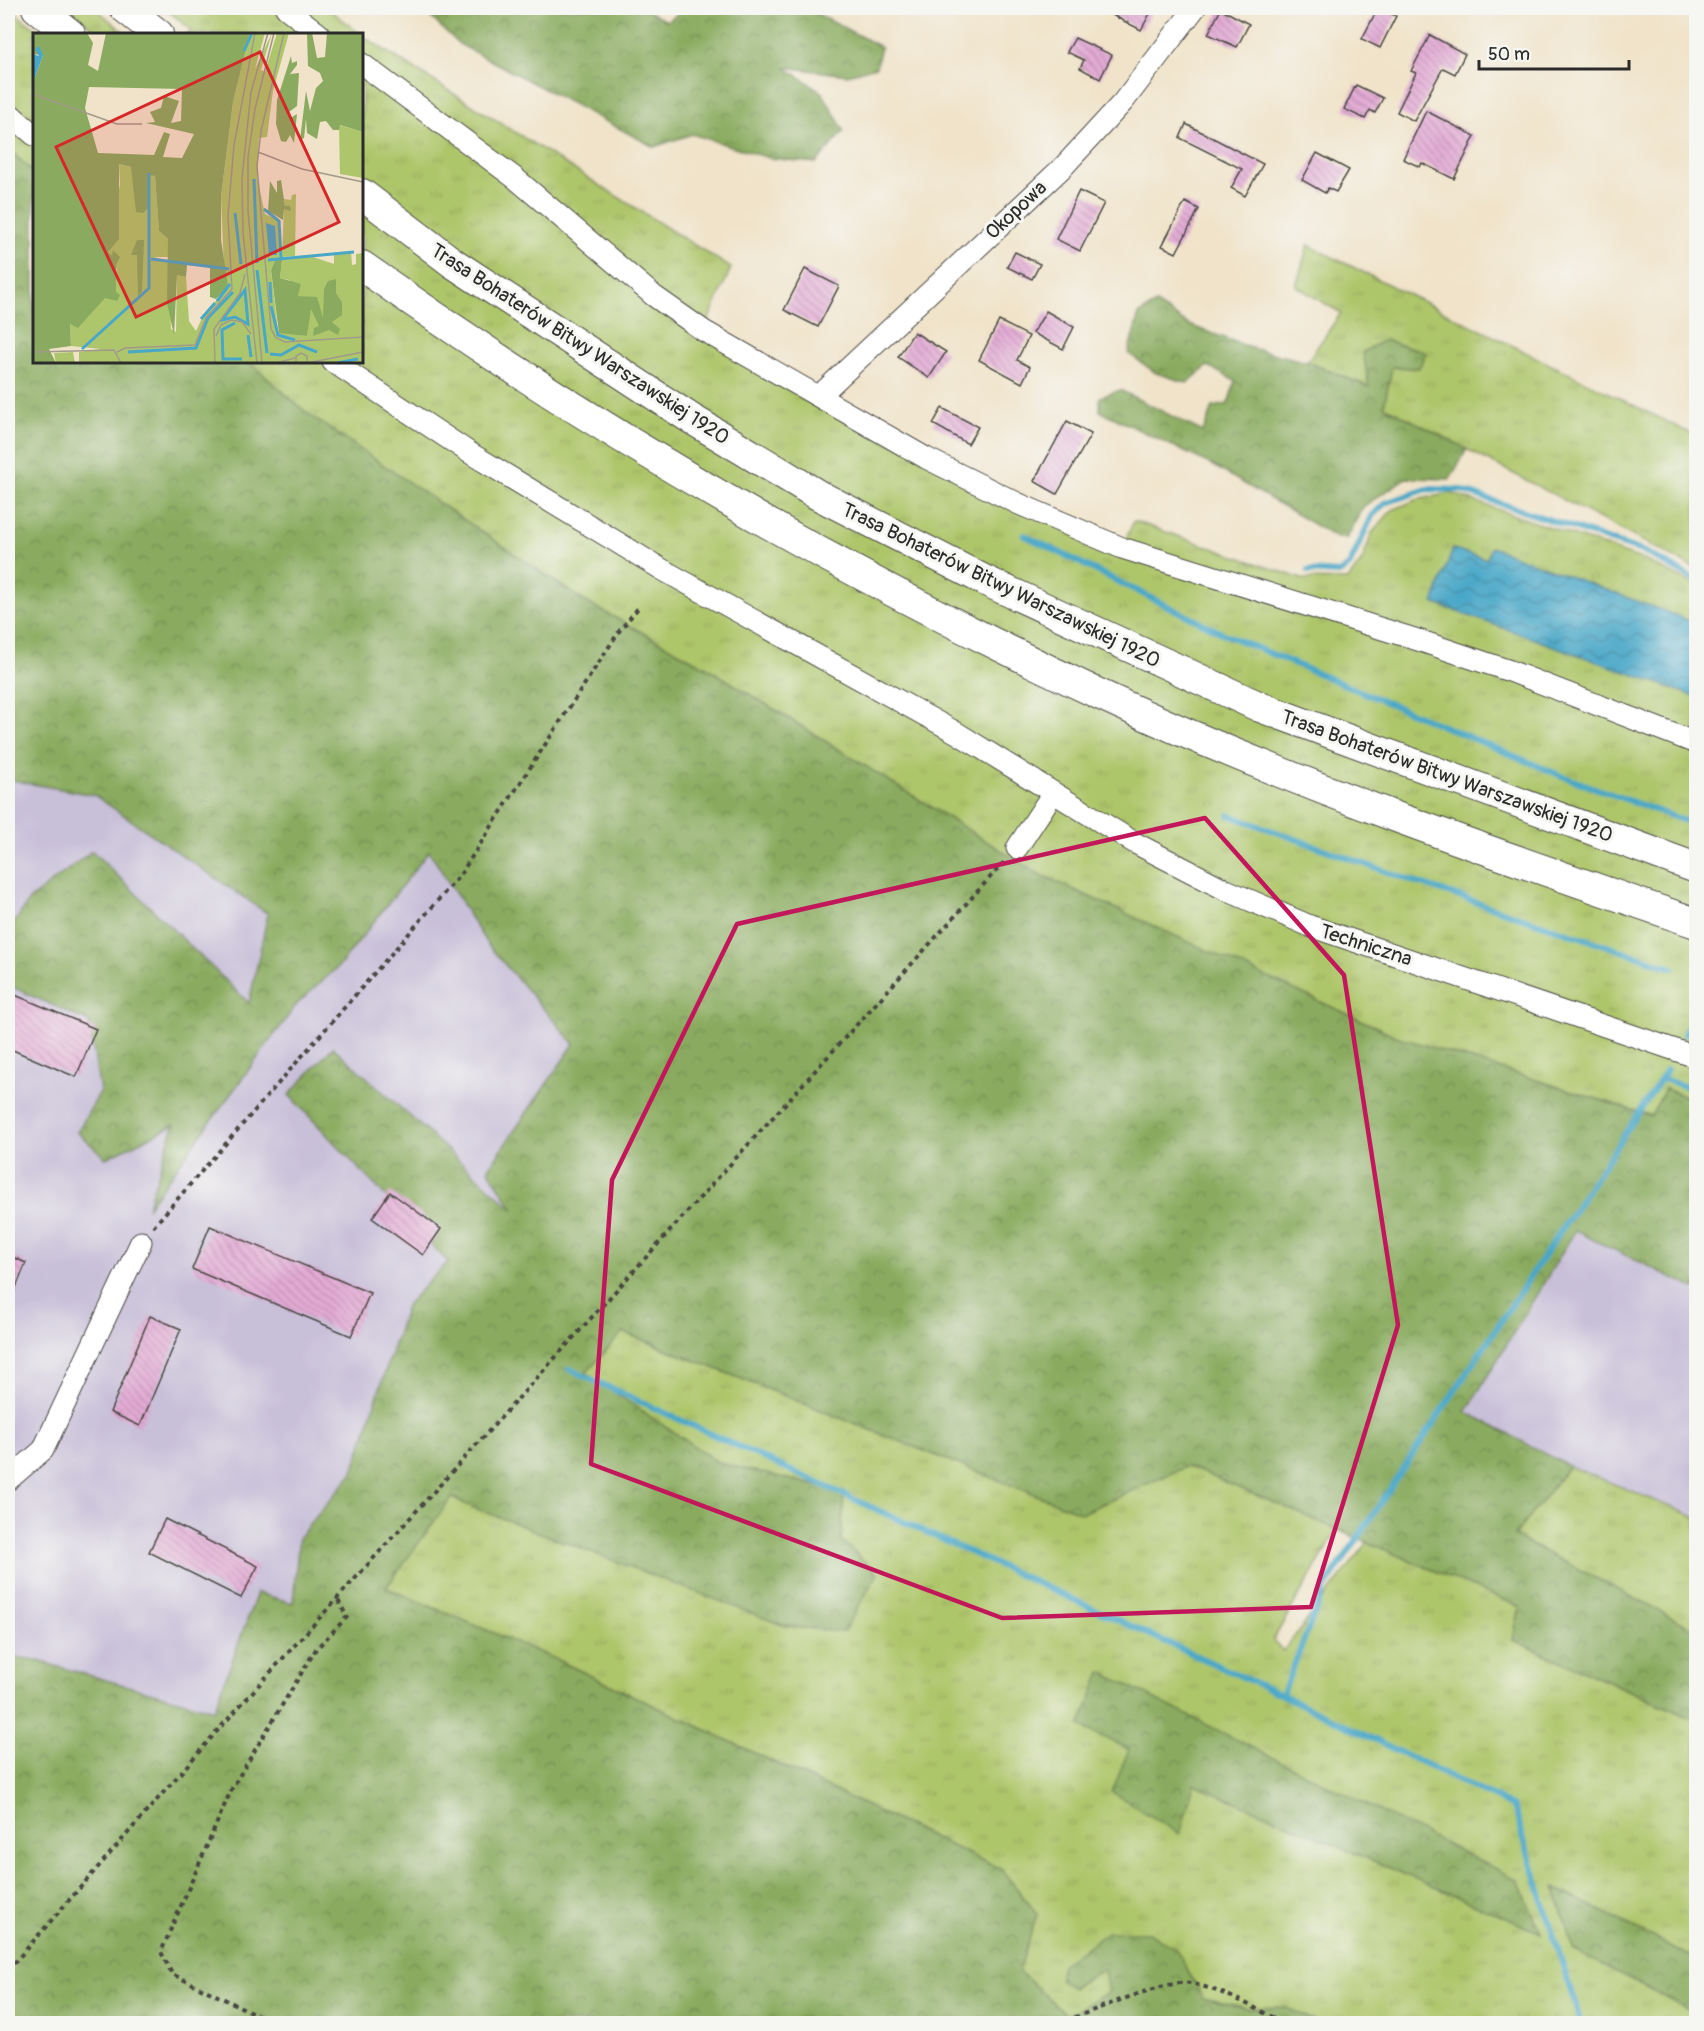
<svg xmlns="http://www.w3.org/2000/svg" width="1704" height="2031" viewBox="0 0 1704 2031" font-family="Pangolin,sans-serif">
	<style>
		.industrial { fill: #c8bfd8 }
		.grass { fill: url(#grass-tufts); stroke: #6c784b; stroke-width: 1.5 }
		.forest { fill: url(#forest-crowns); stroke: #5a6b45; stroke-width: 1.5 }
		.water { fill: url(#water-waves); stroke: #3a697a; stroke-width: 1.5 }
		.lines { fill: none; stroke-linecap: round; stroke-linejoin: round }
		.stream { stroke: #49a7c8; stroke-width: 6 }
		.building { fill: url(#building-back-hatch) }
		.minor-casing { stroke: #494743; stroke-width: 23 }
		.highway-casing { stroke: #494743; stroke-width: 32 }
		.path { stroke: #494743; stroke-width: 4; stroke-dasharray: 4.5 4.5; stroke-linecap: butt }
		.minor { stroke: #fff; stroke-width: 21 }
		.highway { stroke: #fff; stroke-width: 30 }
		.marked { fill: none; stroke: #c2185b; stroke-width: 4.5; stroke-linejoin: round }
		.labels { text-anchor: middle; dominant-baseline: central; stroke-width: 6; stroke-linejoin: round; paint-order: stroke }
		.street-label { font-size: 20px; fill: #2b2b2b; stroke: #f6f6f2 }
		.inset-river { fill: none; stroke: #49a7c8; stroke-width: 3 }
		.inset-road { fill: none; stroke: #a1998a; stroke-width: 1.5 }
		.view { fill: #d62828; fill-opacity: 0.15; stroke: #d62828; stroke-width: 3 }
		.inset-edge { fill: none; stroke: #2b2b2b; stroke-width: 3 }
	</style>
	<defs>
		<pattern id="grass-tufts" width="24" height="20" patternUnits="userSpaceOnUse" patternTransform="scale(1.5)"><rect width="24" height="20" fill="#aec66b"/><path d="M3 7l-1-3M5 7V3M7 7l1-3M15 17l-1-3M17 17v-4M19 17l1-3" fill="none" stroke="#96aa5d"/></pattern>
		<pattern id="forest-crowns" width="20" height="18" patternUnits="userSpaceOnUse" patternTransform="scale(1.5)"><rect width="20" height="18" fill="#8aab5f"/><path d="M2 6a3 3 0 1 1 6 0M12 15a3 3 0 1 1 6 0" fill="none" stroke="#718b4f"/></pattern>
		<pattern id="water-waves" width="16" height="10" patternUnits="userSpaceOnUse" patternTransform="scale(1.5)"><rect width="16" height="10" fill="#49a7c8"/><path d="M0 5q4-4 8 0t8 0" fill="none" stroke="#3d88a3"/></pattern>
		<pattern id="building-back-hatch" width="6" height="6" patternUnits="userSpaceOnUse" patternTransform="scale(1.5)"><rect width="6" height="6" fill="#e4acd6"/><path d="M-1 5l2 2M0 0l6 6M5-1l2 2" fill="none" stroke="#b98cae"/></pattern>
	</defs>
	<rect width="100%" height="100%" fill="#f6f6f2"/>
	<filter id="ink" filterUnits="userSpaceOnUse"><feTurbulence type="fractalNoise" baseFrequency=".0167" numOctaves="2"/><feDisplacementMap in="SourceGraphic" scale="12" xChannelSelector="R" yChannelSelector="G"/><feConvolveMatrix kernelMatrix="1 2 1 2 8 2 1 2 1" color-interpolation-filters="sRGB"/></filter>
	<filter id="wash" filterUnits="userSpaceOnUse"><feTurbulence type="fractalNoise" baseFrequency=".008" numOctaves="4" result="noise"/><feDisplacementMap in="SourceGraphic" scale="24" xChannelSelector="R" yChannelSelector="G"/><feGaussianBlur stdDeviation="1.35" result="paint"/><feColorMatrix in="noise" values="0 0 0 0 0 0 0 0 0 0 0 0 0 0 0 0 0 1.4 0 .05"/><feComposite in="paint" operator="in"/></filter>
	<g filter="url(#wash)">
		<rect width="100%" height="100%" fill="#f0e3c9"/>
		<g class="industrial">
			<polygon points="11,780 94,795 341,963 430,850 776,1095 214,1710 31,1659 8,1657 8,787"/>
			<polygon points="1576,1231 1696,1289 1696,1517 1569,1466 1466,1413"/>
		</g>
		<g class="grass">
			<polygon points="8,8 43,34 34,34 34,173 8,149"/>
			<polygon points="69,8 95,8 126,34 99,34"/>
			<polygon points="165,8 328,8 360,34 187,34 191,30"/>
			<polygon points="362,36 731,268 704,331 819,396 1122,547 1134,521 1302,579 1348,580 1363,559 1372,533 1392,510 1416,500 1451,493 1644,560 1696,585 1696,1100 1665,1089 1652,1116 1398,1037 1039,874 706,667 584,601 308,414 249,362 362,362"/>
			<polygon points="1308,245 1696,436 1696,569 1384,406 1392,367 1418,368 1425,352 1384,340 1370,387 1307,362 1341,313 1296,286"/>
			<polygon points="622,1332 1082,1513 1187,1466 1338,1529 1273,1640 1283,1651 1368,1542 1520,1607 1513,1640 1696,1720 1696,2023 1264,2023 1247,2008 1168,1990 1112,1991 1067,2015 1018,1971 1037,1914 1001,1869 553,1658 385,1587 451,1496 467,1505 841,1540 844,1492 719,1463 585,1373"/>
			<polygon points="1569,1466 1696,1517 1696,1630 1514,1536"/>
		</g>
		<g class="forest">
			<polygon points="421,8 643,8 667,21 686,8 806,8 881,47 876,67 847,75 785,67 822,92 844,131 816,163 769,158 692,134 654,147 459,44"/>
			<polygon points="8,149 34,173 34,362 249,362 308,414 584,601 706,667 1039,874 1398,1037 1651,1116 1665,1089 1696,1100 1696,1289 1575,1231 1466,1412 1569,1466 1514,1536 1696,1630 1696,1720 1513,1640 1520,1607 1187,1466 1082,1513 623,1332 586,1373 719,1463 844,1492 841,1540 878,1574 843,1632 785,1626 467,1505 452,1497 386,1588 553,1658 1002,1870 1037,1914 1019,1971 1067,2015 1111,1991 1107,1988 1104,1969 1072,1988 1060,1979 1061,1965 1108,1932 1149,1932 1176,1949 1203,1998 1247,2008 1285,2007 1319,2023 8,2023 8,1657 31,1659 214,1710 257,1593 293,1603 299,1537 353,1472 407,1304 448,1262 289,1095 333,1047 514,1210 488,1169 574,1044 487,944 429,851 341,964 297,1004 147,1208 174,1125 106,1158 77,1132 100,1092 89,1022 8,985 8,932 30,899 92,851 249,1003 268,914 94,795 11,780 8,787"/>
			<polygon points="1156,304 1189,325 1252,348 1307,362 1369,387 1363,352 1384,340 1426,352 1419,368 1392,367 1384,406 1467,449 1450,479 1406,478 1363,507 1347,538 1337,538 1212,465 1100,411 1100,397 1120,390 1203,432 1213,407 1228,404 1235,381 1208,366 1187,383 1156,373 1128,353 1139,314"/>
			<polygon points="1101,1672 1518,1880 1541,1933 1194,1784 1180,1834 1112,1792 1129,1749 1080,1726"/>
			<polygon points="1555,1888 1696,1959 1696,2013 1573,1950"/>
		</g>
		<polygon class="water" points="1491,547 1696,623 1696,697 1433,603 1453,549 1487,559"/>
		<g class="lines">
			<g class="stream">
				<polyline points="1024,535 1224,634 1562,776 1696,825"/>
				<polyline points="1308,571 1339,573 1349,566 1372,516 1385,503 1427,489 1461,490 1645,552 1696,580"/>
				<polyline points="1229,815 1415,882 1673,968"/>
				<polyline points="1685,1035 1696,1001"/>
				<polyline points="1663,1079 1696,1090"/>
				<polyline points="569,1369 1282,1695 1514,1807 1581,2024"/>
				<polyline points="1282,1695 1325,1587 1667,1070"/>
			</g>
		</g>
		<g id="blocks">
			<g class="building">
				<polygon points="1099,8 1153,8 1141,30"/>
				<polygon points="1378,8 1396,16 1380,48 1362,39"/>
				<polygon points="1221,9 1249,24 1237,47 1208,34"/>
				<polygon points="1430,35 1465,54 1455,74 1443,68 1414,121 1397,112 1416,73 1411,71"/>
				<polygon points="1075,38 1112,55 1100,79 1080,68 1084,60 1067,52"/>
				<polygon points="1356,85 1383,98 1375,113 1370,110 1365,119 1344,109"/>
				<polygon points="1426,111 1475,136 1454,179 1422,163 1420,167 1403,159"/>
				<polygon points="1186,124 1263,164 1245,196 1231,188 1242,169 1180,138"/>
				<polygon points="1317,153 1349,170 1336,192 1328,188 1325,193 1302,180"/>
				<polygon points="1079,191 1104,203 1080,251 1056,239"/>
				<polygon points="1185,202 1199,209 1176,253 1162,246"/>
				<polygon points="1015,252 1040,264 1032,279 1007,267"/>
				<polygon points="805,269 839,286 818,327 784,310"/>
				<polygon points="1046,311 1074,327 1063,349 1033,333"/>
				<polygon points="999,321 1029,336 1017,360 1030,367 1022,383 979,360"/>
				<polygon points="914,332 946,352 929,378 898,357"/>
				<polygon points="942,408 978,427 968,444 933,424"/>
				<polygon points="1067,421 1091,434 1057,494 1034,481"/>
				<polygon points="8,992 96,1029 76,1077 8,1048"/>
				<polygon points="390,1192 441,1229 423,1255 372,1218"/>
				<polygon points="210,1226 370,1293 351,1336 192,1269"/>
				<polygon points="8,1255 26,1263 8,1307"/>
				<polygon points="150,1316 181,1329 140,1426 110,1412"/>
				<polygon points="165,1519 258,1566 241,1598 149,1552"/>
			</g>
		</g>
	</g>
	<g filter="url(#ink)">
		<use href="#blocks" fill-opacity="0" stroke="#494743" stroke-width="1.5"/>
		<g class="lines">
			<defs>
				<g id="minor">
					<polyline points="286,8 319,34"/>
					<polyline points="362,64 515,178 654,296 704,331 926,458 1019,504 1122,548 1421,641 1510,671 1696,743"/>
					<polyline points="8,112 34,135"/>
					<polyline points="333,362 470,453 663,570 957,733 1135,843 1226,890 1310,926 1696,1057"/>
					<polyline points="819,396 1064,166 1123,102 1195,8"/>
					<polyline points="1017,848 1053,793"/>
					<polyline points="8,1480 43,1450 141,1242"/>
				</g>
				<g id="highway">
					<polyline points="37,8 70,34"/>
					<polyline points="125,8 158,34"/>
					<polyline points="362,194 453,263 690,418 818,495 986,581 1260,707 1696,868"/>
					<path d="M 362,266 C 595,431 843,574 1101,695 C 1294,785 1496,854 1696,923"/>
				</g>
			</defs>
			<use href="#minor" class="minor-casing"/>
			<use href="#highway" class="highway-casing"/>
			<g class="path">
				<polyline points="153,1227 460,875 620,630 638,608"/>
				<polyline points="8,1970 219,1729 1004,862"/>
				<polyline points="276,2024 172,1974 161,1952 232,1788 316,1649 347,1617 338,1600"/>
				<path d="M 1058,2024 C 1082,2015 1170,1978 1190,1983 C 1222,1990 1255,2007 1284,2024"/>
			</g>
			<use href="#minor" class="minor"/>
			<use href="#highway" class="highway"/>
		</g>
	</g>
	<path class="marked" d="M 1205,818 L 1344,975 L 1398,1325 L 1311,1607 L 1002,1618 L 591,1464 L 612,1180 L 737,924 Z"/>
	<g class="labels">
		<g class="street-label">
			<text transform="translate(1016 210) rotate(-43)">Okopowa</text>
			<text transform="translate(580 344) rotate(33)">Trasa Bohaterów Bitwy Warszawskiej 1920</text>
			<text transform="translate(1001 585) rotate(26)">Trasa Bohaterów Bitwy Warszawskiej 1920</text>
			<text transform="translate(1447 776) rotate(20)">Trasa Bohaterów Bitwy Warszawskiej 1920</text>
			<text transform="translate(1366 945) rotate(18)">Techniczna</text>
		</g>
	</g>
	<g transform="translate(33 33)">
		<rect width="330" height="330" fill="#f0e3c9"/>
		<path d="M 217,0 L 232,0 L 222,36 L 239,0 L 228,37 L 232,39 L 244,0 L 256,0 L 240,58 L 234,104 L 226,105 L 224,144 L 232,181 L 245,187 L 247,227 L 242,227 L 238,237 L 245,298 L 274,303 L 277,273 L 284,265 L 264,263 L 256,247 L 247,245 L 249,227 L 277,223 L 301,231 L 301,220 L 318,219 L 319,232 L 323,231 L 323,221 L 330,220 L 330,330 L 46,330 L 46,319 L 68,316 L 38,313 L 37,292 L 84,237 L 75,220 L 87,151 L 86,131 L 98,134 L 114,159 L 117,141 L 122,143 L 126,198 L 135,206 L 136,224 L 121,224 L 136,228 L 138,296 L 143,299 L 144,242 L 153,244 L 156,288 L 163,298 L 171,281 L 192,258 L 188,163 L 200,69 ZM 306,92 L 330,99 L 330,145 L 307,141 ZM 263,161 L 262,223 L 249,224 L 251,176 L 257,173 L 252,174 L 251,166 L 258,167 L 259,162 ZM 40,319 L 42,330 L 23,330 L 21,320 Z" fill="#aec66b"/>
		<path d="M 0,0 L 54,0 L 60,10 L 55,32 L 65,38 L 73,0 L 217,0 L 200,69 L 188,163 L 188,207 L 195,253 L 183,266 L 177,264 L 177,234 L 154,232 L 153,244 L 144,242 L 141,302 L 134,270 L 135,206 L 126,198 L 122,143 L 116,142 L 117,173 L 110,180 L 103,179 L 98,134 L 86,131 L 86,206 L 75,219 L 79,223 L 80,217 L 87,224 L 83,232 L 83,259 L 87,262 L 84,268 L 72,265 L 45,295 L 37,291 L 38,313 L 16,316 L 23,330 L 0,330 L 0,50 L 10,22 L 0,21 ZM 56,54 L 149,56 L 148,88 L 138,90 L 146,68 L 131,63 L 128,75 L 117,79 L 122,89 L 113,90 L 161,101 L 149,125 L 130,124 L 137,101 L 131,99 L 121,122 L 65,120 L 52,75 ZM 274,0 L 279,0 L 284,25 L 292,24 L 294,0 L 330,0 L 330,99 L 307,92 L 306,97 L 300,97 L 293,88 L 287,89 L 284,106 L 274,100 L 273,86 L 271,105 L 267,107 L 273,58 L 277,78 L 283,55 L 290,48 L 287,40 L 275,33 ZM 258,23 L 259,30 L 264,28 L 264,32 L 257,41 L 266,40 L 264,73 L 256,79 L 256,86 L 264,81 L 261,110 L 257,102 L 253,109 L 248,108 L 243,91 L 244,67 ZM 248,147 L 252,173 L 257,173 L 258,178 L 251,176 L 250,187 L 235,178 L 237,148 L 244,160 L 244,148 ZM 104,207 L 111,207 L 109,258 L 105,263 L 104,222 L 98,222 ZM 242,227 L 249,227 L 247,245 L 268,251 L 265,263 L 284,264 L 290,285 L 291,256 L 295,248 L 303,246 L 303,260 L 309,269 L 309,282 L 299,289 L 307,296 L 305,302 L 296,297 L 280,303 L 281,295 L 286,293 L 278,276 L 274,303 L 246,300 L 238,237 Z" fill="#8aab5f" fill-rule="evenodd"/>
		<path d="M 6,13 L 10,22 L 0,50 L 0,21 L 6,23 L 2,16 ZM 233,190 L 242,193 L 244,222 L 236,222 Z" fill="#49a7c8"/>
		<path class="inset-river" d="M 211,18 L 219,0M 221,146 L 224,230M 231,176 L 246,188 L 248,225M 202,180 L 208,231M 118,226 L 196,236M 235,227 L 321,219M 224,237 L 234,320M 237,249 L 238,270M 212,257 L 215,291 L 202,284 L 189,287 ZM 184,268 L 197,251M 238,273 L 245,302 L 262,307M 168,286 L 182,270M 202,290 L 189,297 L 190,326 L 209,326M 215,302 L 218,324M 49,316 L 116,255 L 116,140M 95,319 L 163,315 L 175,285 L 200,259M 237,321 L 248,322 L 266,312 L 284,319M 304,330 L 325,326"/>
		<path class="inset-road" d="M 251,0 L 228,98 L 224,133 L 238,296 L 243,305 L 252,309 L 330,304M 0,61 L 84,91 L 109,91M 225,119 L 269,136 L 330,149M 183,303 L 188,292 L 198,287 L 209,289 L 218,301M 0,319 L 81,317 L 88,330M 84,319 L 92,315 L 162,312 L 173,285 L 199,256 L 195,183 L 201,112 L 222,0M 182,330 L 181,296 L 207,260 L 212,241M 224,330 L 210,200 L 209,145 L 218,59 L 235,0M 229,330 L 215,178 L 215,124 L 222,76 L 241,0M 243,330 L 262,325M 263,330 L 263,323 L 268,320 L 274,323 L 274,330M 274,330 L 330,319"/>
		<path class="view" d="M 227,19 L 306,189 L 103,284 L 23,114 Z"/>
		<rect width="330" height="330" class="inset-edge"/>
	</g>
	<rect width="1704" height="2031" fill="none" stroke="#f6f6f2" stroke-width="30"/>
	<path d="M1479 60v9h150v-9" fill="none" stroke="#2b2b2b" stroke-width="3"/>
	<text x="1488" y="60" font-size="18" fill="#2b2b2b" stroke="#f6f6f2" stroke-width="4.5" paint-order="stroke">50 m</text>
</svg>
